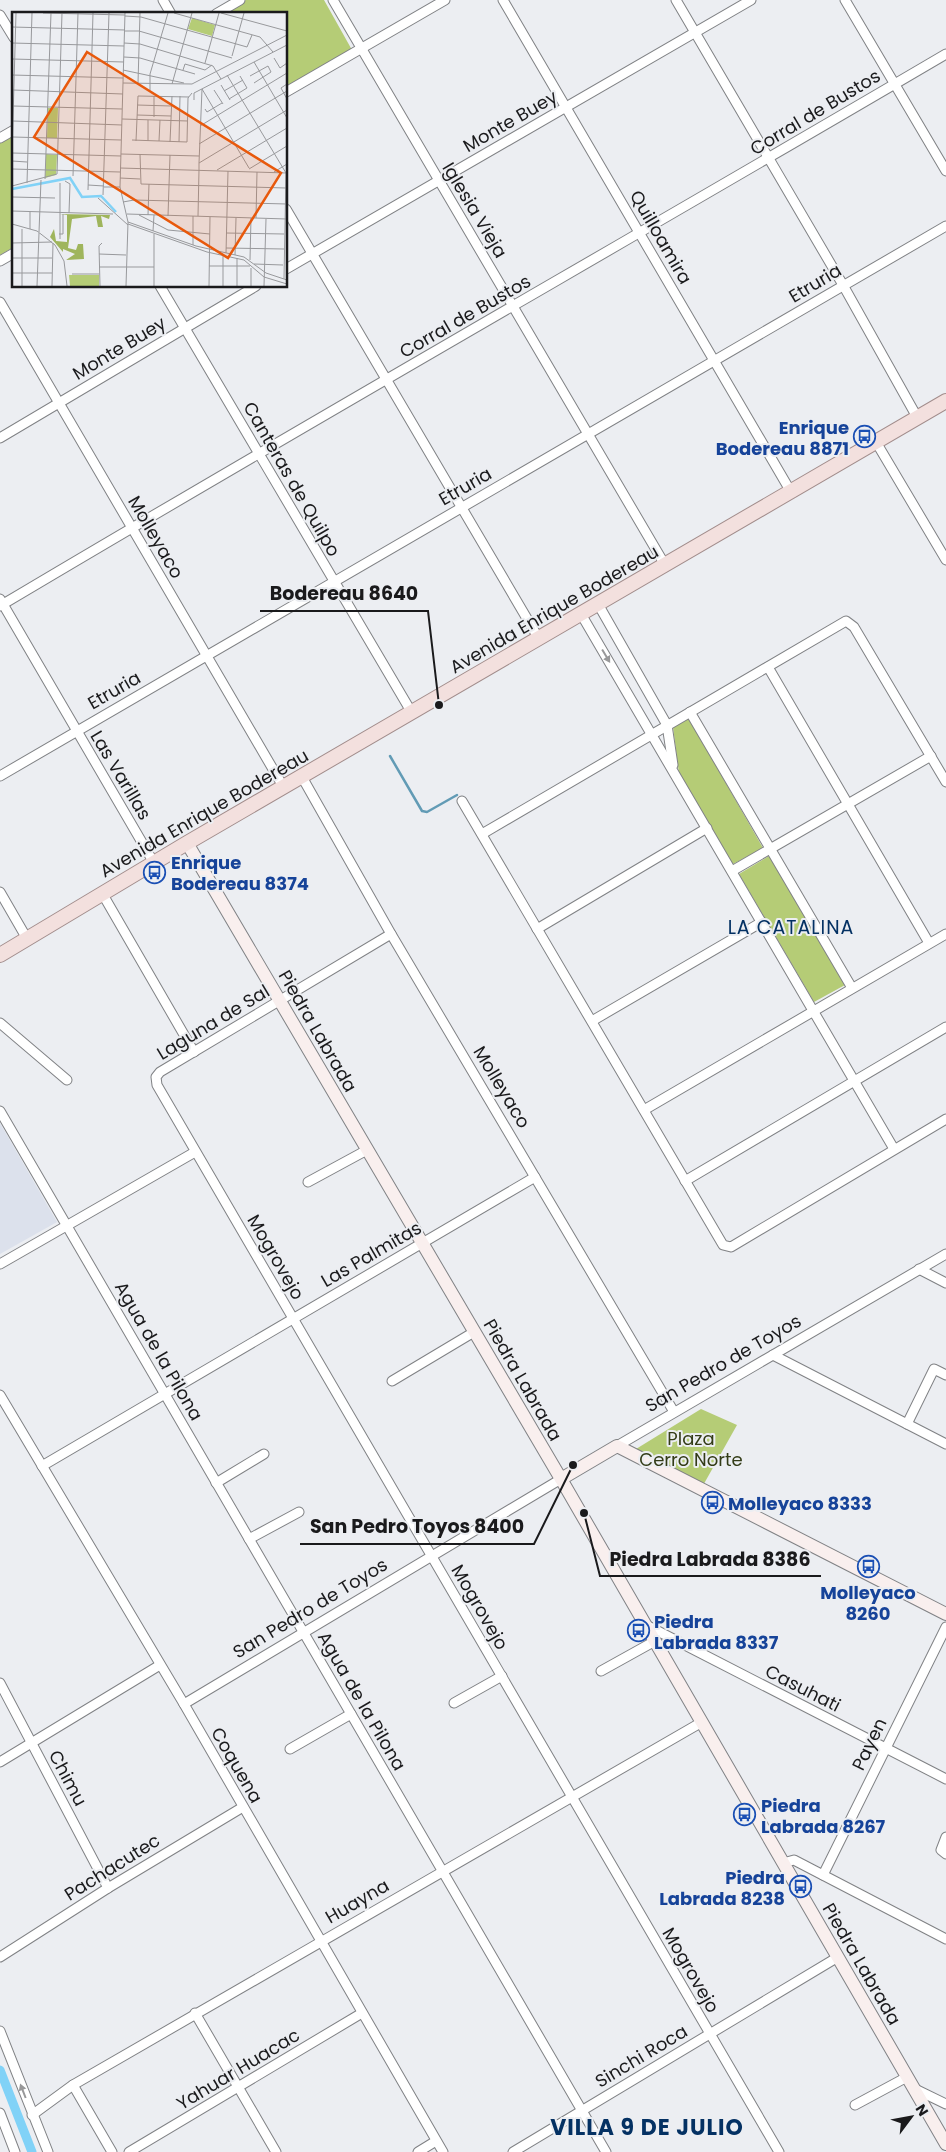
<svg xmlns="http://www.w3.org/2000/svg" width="946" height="2152" viewBox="0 0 946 2152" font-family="Poppins,sans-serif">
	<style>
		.built { fill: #dce1ec }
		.green { fill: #b5cc76 }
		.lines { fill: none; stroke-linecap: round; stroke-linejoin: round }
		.stream { stroke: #629bb5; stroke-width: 2.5 }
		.canal { stroke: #81d2f7; stroke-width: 9 }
		.street-casing { stroke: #808285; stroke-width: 11 }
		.secondary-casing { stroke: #808285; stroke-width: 14 }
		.primary-casing { stroke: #a28d8c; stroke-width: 16 }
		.street { stroke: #fff; stroke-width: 9 }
		.secondary { stroke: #f9efee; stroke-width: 12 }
		.primary { stroke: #f3e0de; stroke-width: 14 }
		.oneway { fill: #989899 }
		.labels { text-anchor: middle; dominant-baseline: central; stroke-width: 4; stroke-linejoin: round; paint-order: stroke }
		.street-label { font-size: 18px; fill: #1a1a1c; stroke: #eceef2 }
		.transit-label { font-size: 18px; font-weight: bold; fill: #164399; stroke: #eceef2; text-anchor: start }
		.park-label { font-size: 18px; fill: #333c17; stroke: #eceef2 }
		.neighbourhood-label { font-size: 19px; letter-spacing: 1px; fill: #043163; stroke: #eceef2 }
		.district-label { font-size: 22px; font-weight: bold; letter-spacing: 1px; fill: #043163; stroke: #eceef2 }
		.inset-river { fill: none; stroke: #81d2f7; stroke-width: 2.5 }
		.inset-road { fill: none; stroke: #98999c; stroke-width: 1 }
		.view { fill: #e8590c; fill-opacity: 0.15; stroke: #e8590c; stroke-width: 2.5 }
		.inset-edge { fill: none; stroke: #1a1a1c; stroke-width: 2.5 }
		.leader { fill: none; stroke: #1a1a1c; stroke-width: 2 }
		.callout-dot { fill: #1a1a1c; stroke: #eceef2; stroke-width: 2 }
		.callout-label { font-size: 19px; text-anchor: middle; font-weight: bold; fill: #1a1a1c; stroke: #eceef2; stroke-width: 4; stroke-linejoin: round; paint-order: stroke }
	</style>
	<rect width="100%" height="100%" fill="#eceef2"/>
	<polygon class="built" points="0,1123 57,1222 0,1254"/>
	<g class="green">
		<polygon points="246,0 324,0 352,50 286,88 286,14 223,14"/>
		<polygon points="14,133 14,247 0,255 0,141"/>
		<polygon points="688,717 763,848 733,864 679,774 673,727"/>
		<polygon points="769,856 845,985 814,1002 739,874"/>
		<polygon points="701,1409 737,1425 701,1489 636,1449"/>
	</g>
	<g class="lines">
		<polyline class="stream" points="390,756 422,811 427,812 457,795"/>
		<polyline class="canal" points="0,2070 32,2152"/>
		<defs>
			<g id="street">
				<polyline points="163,0 171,14"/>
				<polyline points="333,0 665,565"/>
				<polyline points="503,0 791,492"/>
				<polyline points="676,0 843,285 917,417"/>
				<polyline points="845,0 946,171"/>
				<polyline points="216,14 240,0"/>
				<polyline points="0,15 14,38"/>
				<polyline points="286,92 445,0"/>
				<polyline points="0,138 14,130"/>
				<polyline points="286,209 539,639"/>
				<polyline points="0,261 14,253"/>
				<polyline points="286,269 751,0"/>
				<polyline points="160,286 412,713"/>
				<polyline points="0,302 284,788"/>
				<polyline points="0,438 256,286"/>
				<polyline points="876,442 946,560"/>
				<polyline points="0,599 154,863"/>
				<polyline points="598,604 667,725 673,765"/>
				<path d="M 0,606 C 314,419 631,239 946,54"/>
				<polyline points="581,614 894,1149"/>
				<polyline points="768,667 929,943"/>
				<polyline points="690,712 852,988"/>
				<polyline points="0,776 946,226"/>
				<polyline points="302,777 391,934 674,1412"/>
				<polyline points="462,801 723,1245 731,1247 946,1119"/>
				<polyline points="482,834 846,621 854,627 946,782"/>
				<polyline points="732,871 931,756"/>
				<polyline points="0,892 26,937"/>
				<polyline points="102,893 194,1052"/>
				<polyline points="537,929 707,828"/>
				<polyline points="391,934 160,1072 156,1077 157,1085 779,2152"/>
				<polyline points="592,1021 762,922"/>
				<polyline points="0,1023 67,1080"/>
				<polyline points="644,1110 946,934"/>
				<polyline points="0,1111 606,2152"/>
				<polyline points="685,1181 946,1027"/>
				<polyline points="308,1182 367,1150"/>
				<polyline points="0,1264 195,1152"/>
				<polyline points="919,1269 946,1283"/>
				<polyline points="773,1355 946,1444"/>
				<polyline points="392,1381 474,1332"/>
				<polyline points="0,1395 184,1704 443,2152"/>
				<polyline points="907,1424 934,1369 946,1375"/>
				<polyline points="617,1446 946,1254"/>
				<polyline points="42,1466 535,1177"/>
				<polyline points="216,1483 264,1454"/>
				<polyline points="249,1539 299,1512"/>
				<polyline points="646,1625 946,1779"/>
				<polyline points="601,1671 655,1641"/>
				<polyline points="0,1683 108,1888"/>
				<polyline points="454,1703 502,1676"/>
				<polyline points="184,1704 561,1479"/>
				<polyline points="290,1749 351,1714"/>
				<polyline points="0,1762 160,1665"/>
				<polyline points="946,1837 941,1850 946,1854"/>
				<polyline points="783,1863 794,1860 946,1939"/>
				<polyline points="823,1875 946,1627"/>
				<polyline points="0,1957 108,1888 243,1807"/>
				<polyline points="195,2013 276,2152"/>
				<polyline points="0,2031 48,2152"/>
				<polyline points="73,2085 112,2152"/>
				<polyline points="913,2088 946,2104"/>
				<polyline points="855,2105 907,2077"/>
				<polyline points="0,2113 15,2152"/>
				<polyline points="32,2115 73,2085 702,1722"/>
				<polyline points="129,2152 362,2013"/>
				<polyline points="418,2152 436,2141"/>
				<polyline points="513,2152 838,1957"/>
			</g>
			<g id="secondary">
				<polyline points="187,843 561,1479 946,2144"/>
				<polyline points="561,1479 617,1446 946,1614"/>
			</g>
			<polyline id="primary" points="0,955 187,843 946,401"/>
		</defs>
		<use href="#street" class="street-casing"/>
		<use href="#secondary" class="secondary-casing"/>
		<use href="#primary" class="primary-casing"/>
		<use href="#street" class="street"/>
		<use href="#secondary" class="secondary"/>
		<use href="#primary" class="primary"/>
	</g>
	<defs><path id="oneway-solid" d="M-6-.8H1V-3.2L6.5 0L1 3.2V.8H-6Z" transform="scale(1.25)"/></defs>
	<g class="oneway">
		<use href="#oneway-solid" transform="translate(606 656) rotate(59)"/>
		<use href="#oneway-solid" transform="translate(23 2091) rotate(-111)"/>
	</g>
	<defs>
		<symbol id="bus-ring" viewBox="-11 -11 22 22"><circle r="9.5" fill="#eceef2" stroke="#1a4fb4" stroke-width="1.5"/><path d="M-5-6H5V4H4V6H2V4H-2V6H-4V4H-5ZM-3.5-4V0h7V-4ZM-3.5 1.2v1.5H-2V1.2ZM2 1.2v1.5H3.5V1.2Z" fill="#1a4fb4"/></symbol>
	</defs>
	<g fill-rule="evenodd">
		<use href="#bus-ring" x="852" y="424" width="25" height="25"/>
		<use href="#bus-ring" x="142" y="860" width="25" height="25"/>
		<use href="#bus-ring" x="700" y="1490" width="25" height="25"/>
		<use href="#bus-ring" x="856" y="1554" width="25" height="25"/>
		<use href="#bus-ring" x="626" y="1618" width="25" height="25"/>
		<use href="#bus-ring" x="732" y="1802" width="25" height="25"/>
		<use href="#bus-ring" x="788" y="1874" width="25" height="25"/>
	</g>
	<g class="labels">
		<g class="street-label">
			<text transform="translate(815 112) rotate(-31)">Corral de Bustos</text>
			<text transform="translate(510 121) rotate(-30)">Monte Buey</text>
			<text transform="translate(475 210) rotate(59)">Iglesia Vieja</text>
			<text transform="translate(661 237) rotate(60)">Quilloamira</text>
			<text transform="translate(815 283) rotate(-31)">Etruria</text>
			<text transform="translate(465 316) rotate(-30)">Corral de Bustos</text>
			<text transform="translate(119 348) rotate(-31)">Monte Buey</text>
			<text transform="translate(292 479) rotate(60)">Canteras de Quilpo</text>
			<text transform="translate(465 486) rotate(-30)">Etruria</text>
			<text transform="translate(156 537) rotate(60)">Molleyaco</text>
			<text transform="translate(554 609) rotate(-30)">Avenida Enrique Bodereau</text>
			<text transform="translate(114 690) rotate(-30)">Etruria</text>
			<text transform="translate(121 775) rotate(59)">Las Varillas</text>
			<text transform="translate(204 813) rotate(-30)">Avenida Enrique Bodereau</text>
			<text transform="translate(213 1022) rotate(-31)">Laguna de Sal</text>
			<text transform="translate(318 1031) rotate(60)">Piedra Labrada</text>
			<text transform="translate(502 1087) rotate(59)">Molleyaco</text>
			<text transform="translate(371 1254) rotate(-30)">Las Palmitas</text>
			<text transform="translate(276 1257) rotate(60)">Mogrovejo</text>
			<text transform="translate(159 1351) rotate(60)">Agua de la Pilona</text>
			<text transform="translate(723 1363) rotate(-30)">San Pedro de Toyos</text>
			<text transform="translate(523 1380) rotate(60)">Piedra Labrada</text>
			<text transform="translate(480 1607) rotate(60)">Mogrovejo</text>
			<text transform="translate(310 1608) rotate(-31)">San Pedro de Toyos</text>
			<text transform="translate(803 1688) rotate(27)">Casuhati</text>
			<text transform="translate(362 1701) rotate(60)">Agua de la Pilona</text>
			<text transform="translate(869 1744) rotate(-64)">Payen</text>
			<text transform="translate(237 1765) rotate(60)">Coquena</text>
			<text transform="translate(68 1778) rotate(62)">Chimu</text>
			<text transform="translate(112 1867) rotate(-32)">Pachacutec</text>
			<text transform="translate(357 1901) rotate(-30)">Huayna</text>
			<text transform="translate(862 1964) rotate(60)">Piedra Labrada</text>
			<text transform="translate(691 1970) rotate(60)">Mogrovejo</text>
			<text transform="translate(641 2056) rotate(-31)">Sinchi Roca</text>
			<text transform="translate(238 2069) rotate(-31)">Yahuar Huacac</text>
		</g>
		<g class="transit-label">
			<text x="849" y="427" text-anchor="end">Enrique<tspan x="849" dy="21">Bodereau 8871</tspan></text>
			<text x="171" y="862">Enrique<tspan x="171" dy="21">Bodereau 8374</tspan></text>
			<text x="728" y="1503">Molleyaco 8333</text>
			<text x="868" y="1592" text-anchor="middle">Molleyaco<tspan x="868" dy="21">8260</tspan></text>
			<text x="654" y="1621">Piedra<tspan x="654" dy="21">Labrada 8337</tspan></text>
			<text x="761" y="1805">Piedra<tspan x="761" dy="21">Labrada 8267</tspan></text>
			<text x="785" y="1877" text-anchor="end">Piedra<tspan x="785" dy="21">Labrada 8238</tspan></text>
		</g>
		<g class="park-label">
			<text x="691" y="1438">Plaza<tspan x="691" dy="21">Cerro Norte</tspan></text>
		</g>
		<g class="neighbourhood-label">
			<text x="791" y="927">LA CATALINA</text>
		</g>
		<g class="district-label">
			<text x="647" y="2127">VILLA 9 DE JULIO</text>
		</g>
	</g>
	<g transform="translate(12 12)">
		<rect width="275" height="275" fill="#eceef2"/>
		<path d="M 180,6 L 203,13 L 200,24 L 176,17 ZM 36,96 L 46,96 L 45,126 L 35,126 ZM 34,142 L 45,143 L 44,163 L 33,166 ZM 57,263 L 87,263 L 87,274 L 58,274 Z" fill="#b5cc76"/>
		<path d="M 48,202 L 98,203 L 97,207 L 89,204 L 91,215 L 86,215 L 84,204 L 60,207 L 56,236 L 64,238 L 66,232 L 71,232 L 72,247 L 54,248 L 63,242 L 51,237 L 51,240 L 38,225 L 42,217 L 44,229 L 55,230 L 55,203 Z" fill="#9fb55c"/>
		<path class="inset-river" d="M 0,177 L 58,166 L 70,185 L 89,184 L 104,200"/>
		<path class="inset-road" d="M 31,1 L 113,3M 113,1 L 108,175 L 116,210 L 114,274M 162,1 L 248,25 L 261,40M 209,1 L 275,19M 113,4 L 129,5 L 235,35 L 240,23M 0,15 L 113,18M 113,19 L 127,19 L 220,46M 0,31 L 112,34M 112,31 L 128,32 L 201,54 L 209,67M 220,44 L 232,1M 112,45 L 128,46 L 183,62M 262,46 L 268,56 L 275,51M 0,47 L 112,50M 242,50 L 275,106M 193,51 L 207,1M 111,58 L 172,71M 171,58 L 173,52 L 193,58 L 200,53M 0,63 L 111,66M 215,63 L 274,161 L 272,267M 238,64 L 256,54 L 259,60 L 242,71M 111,71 L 180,72 L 275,23M 126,71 L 128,1M 160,72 L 180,1M 275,72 L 269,76 L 275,87M 209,73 L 218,88M 190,77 L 237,156M 1,78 L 111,82M 138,78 L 138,62 L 156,1M 202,78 L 211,92M 212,79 L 231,68M 217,87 L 235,76 L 228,64M 182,88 L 182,81 L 275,33M 125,93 L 159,94M 1,94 L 110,97M 193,97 L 195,100 L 210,91M 125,103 L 159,104M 142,105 L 142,84M 110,107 L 176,109M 1,109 L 110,113M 188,114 L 275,61M 1,125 L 109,128M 120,128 L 175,130 L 176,86 L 180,81M 124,129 L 126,84 L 177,85M 136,129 L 136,108M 147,129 L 148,108M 158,130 L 160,84M 167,130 L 168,84M 187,132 L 275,79M 0,141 L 109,144M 0,142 L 4,1M 109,142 L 187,144M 128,142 L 129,172 L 274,176M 0,149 L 15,150M 187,151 L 190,77M 108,156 L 275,161M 0,157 L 108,160M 237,157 L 275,134M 187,158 L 187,151 L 275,98M 205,158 L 275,116M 262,160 L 275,152M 61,164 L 66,1M 108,166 L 128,167M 33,167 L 39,1M 53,169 L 58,172 L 57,201M 15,171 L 20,1M 76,173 L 92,174M 0,174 L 45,162 L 50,1M 92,175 L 108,175M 76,178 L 81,1M 91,183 L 97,1M 0,185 L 43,186M 86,186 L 116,213M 111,190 L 122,188 L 275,192M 0,199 L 101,202M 115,202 L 275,207M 127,203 L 156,218 L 198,222M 136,203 L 137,172M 156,204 L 158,143M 181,204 L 181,233M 186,204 L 187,158M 244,206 L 245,160M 116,210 L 184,234 L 232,245 L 254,261 L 275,268M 0,212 L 25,219 L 43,233 L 52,249 L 55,274M 116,212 L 195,240 L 232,248 L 252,265 L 275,272M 10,217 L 10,274M 18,217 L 18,200M 141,219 L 142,203M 27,220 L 29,168M 214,221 L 272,222M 47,222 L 51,222 L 51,202M 48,227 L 48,171M 0,231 L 40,230M 214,236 L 272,237M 214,241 L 216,159M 87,242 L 114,243M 223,243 L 224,206M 0,246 L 40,246M 238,248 L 239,206M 242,252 L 271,253M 197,254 L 238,254M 87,255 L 142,255M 0,261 L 40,261M 60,262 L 87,262M 25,274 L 27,221M 40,274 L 41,231M 88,274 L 87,234 L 90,231M 142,274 L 142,222M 197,274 L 198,205M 211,274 L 211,244M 225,274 L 225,246M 239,274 L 239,256M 252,274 L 254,207"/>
		<path class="view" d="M 75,40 L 269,161 L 216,246 L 22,125 Z"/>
		<rect width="275" height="275" class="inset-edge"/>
	</g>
	<path class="leader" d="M439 705L428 611H260M573 1465L534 1544H300M584 1513L600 1576H821"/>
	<g class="callout-dot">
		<circle cx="439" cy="705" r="5"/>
		<circle cx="573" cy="1465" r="5"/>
		<circle cx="584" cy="1513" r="5"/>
	</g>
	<g class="callout-label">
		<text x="344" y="600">Bodereau 8640</text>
		<text x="417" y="1533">San Pedro Toyos 8400</text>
		<text x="710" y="1566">Piedra Labrada 8386</text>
	</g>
	<g transform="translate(911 2117) rotate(58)" stroke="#eceef2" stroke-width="4" paint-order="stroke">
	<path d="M0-4L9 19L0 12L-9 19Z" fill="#1a1a1c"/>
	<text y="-8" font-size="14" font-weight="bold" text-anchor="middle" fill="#1a1a1c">N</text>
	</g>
</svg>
